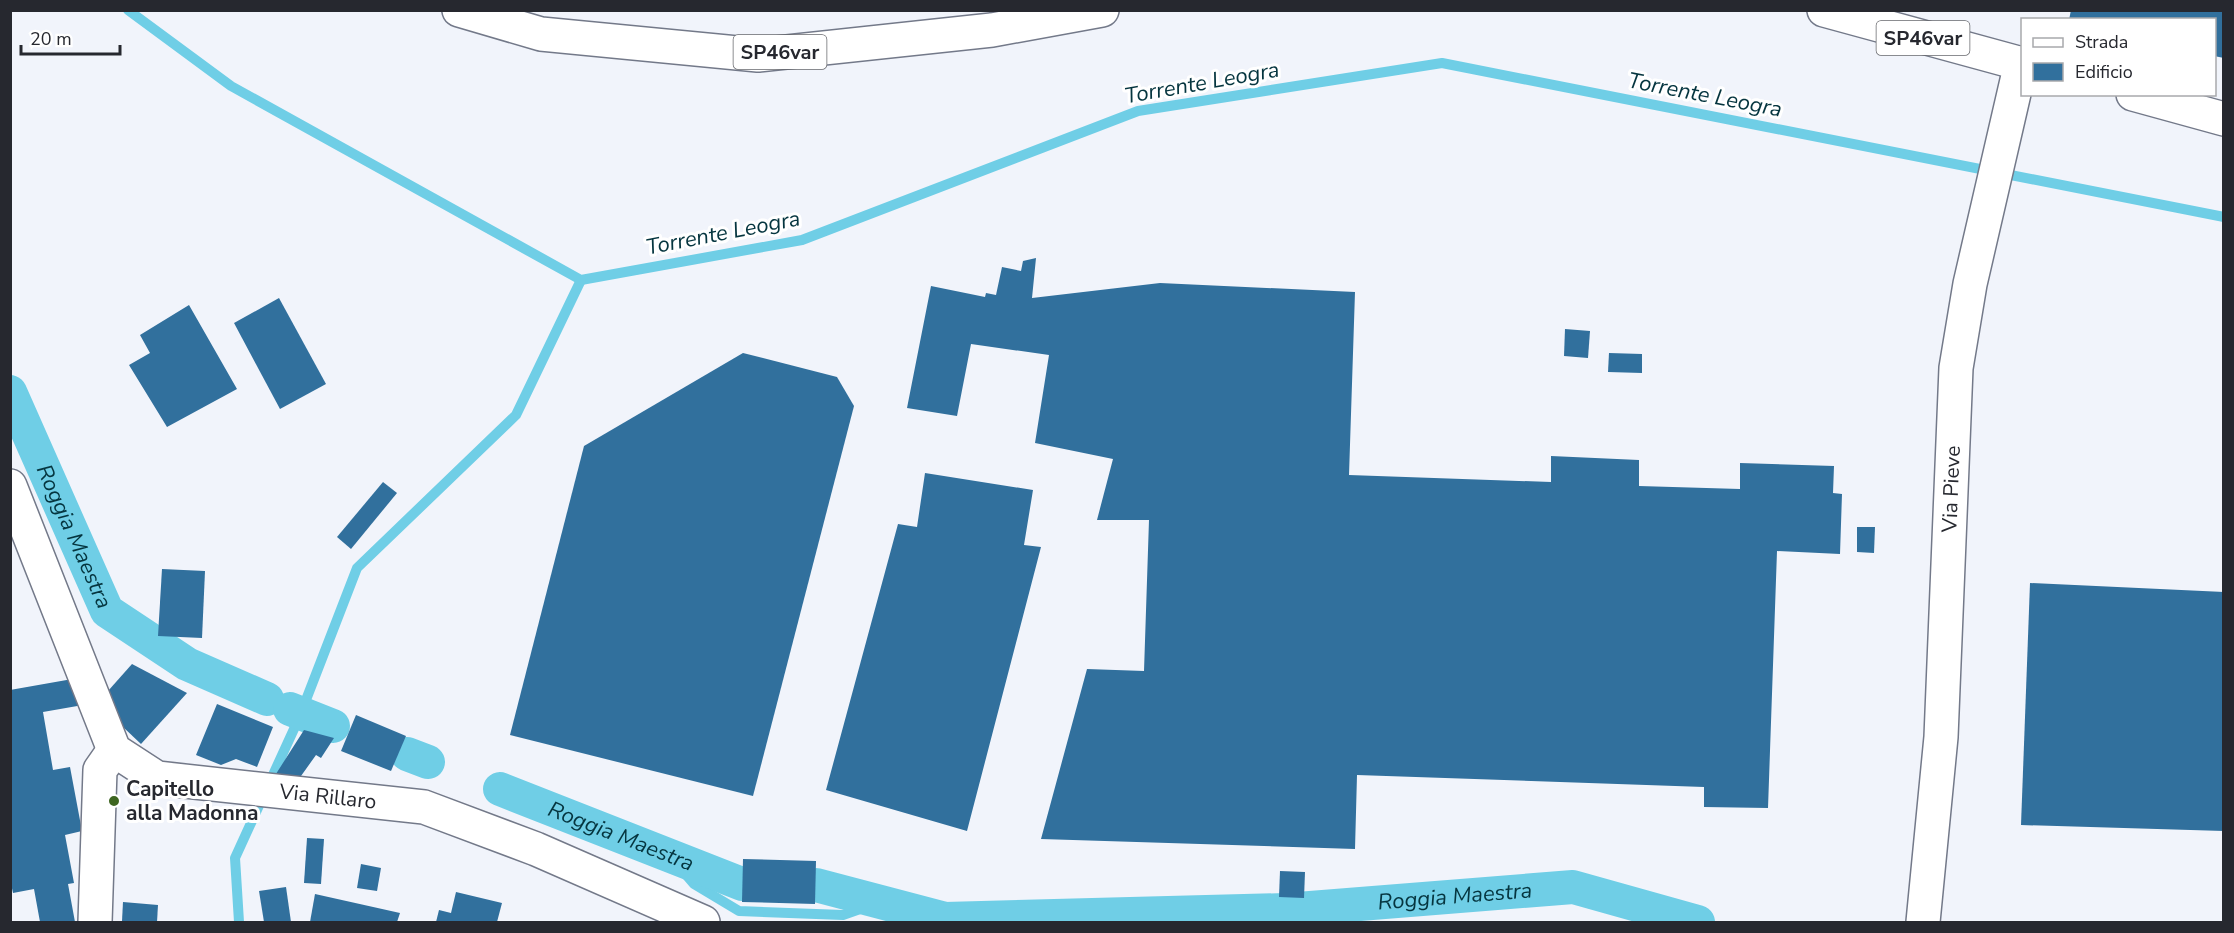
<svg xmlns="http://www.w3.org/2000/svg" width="2234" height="933" viewBox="0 0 2234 933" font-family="'Nunito Sans',sans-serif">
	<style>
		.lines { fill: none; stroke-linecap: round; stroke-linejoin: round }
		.stream { stroke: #6fcee6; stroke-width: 10 }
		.canal { stroke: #6fcee6; stroke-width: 34 }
		.building { fill: #31709d }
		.street-casing { stroke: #737989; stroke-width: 36 }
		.secondary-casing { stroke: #737989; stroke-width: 36 }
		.primary-casing { stroke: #737989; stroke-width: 36 }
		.street { stroke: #fff; stroke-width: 33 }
		.secondary { stroke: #fff; stroke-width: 33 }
		.primary { stroke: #fff; stroke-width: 33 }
		.poi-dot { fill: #3d6520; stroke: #fff; stroke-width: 2 }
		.labels { text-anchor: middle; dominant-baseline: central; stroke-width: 6; stroke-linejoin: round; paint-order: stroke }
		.shield { fill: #fff; stroke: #67686d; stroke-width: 1.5 }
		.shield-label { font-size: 20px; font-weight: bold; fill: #26282f }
		.street-label { font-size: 21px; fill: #26282f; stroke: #fff }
		.poi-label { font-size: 21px; font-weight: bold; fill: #26282f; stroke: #fff; text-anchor: start }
		.water-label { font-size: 22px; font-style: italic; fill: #05353f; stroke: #fff }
	</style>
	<rect width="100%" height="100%" fill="#f1f4fb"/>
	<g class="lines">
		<g class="stream">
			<polyline points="128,10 231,86 581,280 802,240 1138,111 1442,63 2224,217"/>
			<polyline points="670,856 694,884 739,911 843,915 880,902"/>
			<polyline points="239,922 235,858 299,718 357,568 516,415 581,280"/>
		</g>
		<g class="canal">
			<path id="s1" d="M 10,392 L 107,611 L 187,664 L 267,699"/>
			<polyline points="290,709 333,726"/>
			<polyline points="407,754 428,762"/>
			<path id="s2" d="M 500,789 L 742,884"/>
			<path id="s3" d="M 816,885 L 945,919 L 1285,910 L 1573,887 L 1698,922"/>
		</g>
	</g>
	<g class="building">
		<polygon points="2071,10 2224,10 2224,58 2214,56 2214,20 2069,20"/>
		<polygon points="1036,258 1032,298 1160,283 1355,292 1349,475 1551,482 1551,456 1639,460 1639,486 1740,489 1740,463 1834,466 1833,493 1842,494 1840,554 1777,551 1768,808 1704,807 1704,787 1357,775 1355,849 1041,839 1087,669 1144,671 1149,520 1097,520 1113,459 1035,443 1049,355 971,344 957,416 907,408 931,286 985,297 986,293 996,295 1002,267 1021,271 1023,261"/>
		<polygon points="279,298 326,384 280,409 234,323"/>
		<polygon points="189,305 237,389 167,427 129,365 150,353 140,335"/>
		<polygon points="1565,329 1590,331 1588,358 1564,356"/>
		<polygon points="743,353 837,377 854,406 753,796 510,735 584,446"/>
		<polygon points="1609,353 1642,354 1642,373 1608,372"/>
		<polygon points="925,473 1033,490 1024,545 1041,547 967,831 826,790 898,524 917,527"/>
		<polygon points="383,482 397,493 351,549 337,537"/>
		<polygon points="1857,527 1875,527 1874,553 1857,552"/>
		<polygon points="162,569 205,571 202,638 158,636"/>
		<polygon points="2030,583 2224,592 2224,831 2021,825"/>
		<polygon points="132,664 187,693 141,744 123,727 108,691"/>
		<polygon points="78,678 83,705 43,712 53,770 70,767 82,831 65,835 74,883 68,884 75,922 40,922 34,889 13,893 10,879 10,690"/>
		<polygon points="217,704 273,727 257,767 236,759 221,765 196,755"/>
		<polygon points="356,715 406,736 391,771 341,751"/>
		<polygon points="304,730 334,738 321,758 316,755 301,776 274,777"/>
		<polygon points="307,838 324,839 321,884 304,883"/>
		<polygon points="743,859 816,861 815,904 742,902"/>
		<polygon points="361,864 381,868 377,891 357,888"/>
		<polygon points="1280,871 1305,872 1304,898 1279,897"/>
		<polygon points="286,887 291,922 264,922 259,891"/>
		<polygon points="456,892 502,903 497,922 436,922 439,910 451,913"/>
		<polygon points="315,894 400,913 397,922 310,922"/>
		<polygon points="123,902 158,905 157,922 122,921"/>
	</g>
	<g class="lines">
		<defs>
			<polyline id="street" points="95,922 100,770 114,750"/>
			<g id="secondary">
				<path id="s4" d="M 10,486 L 114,750 L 157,778 L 424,807 L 536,849 L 703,922"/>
				<path id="s5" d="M 1923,922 L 1941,737 L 1956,368 L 1970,284 L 2021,63"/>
			</g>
			<g id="primary">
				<polyline points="459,10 541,34 758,55 992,30 1102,10"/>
				<polyline points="1824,10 2022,64"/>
				<polyline points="2133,94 2224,119"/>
			</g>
		</defs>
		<use href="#street" class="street-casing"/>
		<use href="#secondary" class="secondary-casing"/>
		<use href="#primary" class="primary-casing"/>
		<use href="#street" class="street"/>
		<use href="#secondary" class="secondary"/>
		<use href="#primary" class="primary"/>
	</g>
	<circle class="poi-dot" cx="114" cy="801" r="6"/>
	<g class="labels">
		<g class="shield">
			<rect x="1876.5" y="21" width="93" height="34" rx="4.5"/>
			<rect x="733.5" y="35" width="93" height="34" rx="4.5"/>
		</g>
		<g class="shield-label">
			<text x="1923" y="38">SP46var</text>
			<text x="780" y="52">SP46var</text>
		</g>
		<g class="street-label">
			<text stroke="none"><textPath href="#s5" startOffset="434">Via Pieve</textPath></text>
			<text stroke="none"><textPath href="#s4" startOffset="507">Via Rillaro</textPath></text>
		</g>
		<g class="poi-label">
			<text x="126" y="789">Capitello<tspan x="126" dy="24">alla Madonna</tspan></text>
		</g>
		<g class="water-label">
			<text transform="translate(1202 83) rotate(-10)">Torrente Leogra</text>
			<text transform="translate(1705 95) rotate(11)">Torrente Leogra</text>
			<text transform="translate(723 233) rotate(-11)">Torrente Leogra</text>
			<text stroke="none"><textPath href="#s1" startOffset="158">Roggia Maestra</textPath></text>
			<text stroke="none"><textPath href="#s2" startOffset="130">Roggia Maestra</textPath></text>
			<text stroke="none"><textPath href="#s3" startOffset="644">Roggia Maestra</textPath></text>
		</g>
	</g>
	<rect width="2234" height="933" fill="none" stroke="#26282f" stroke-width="24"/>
	<rect x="2021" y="18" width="195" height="78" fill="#ffffff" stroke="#a8a9ac" stroke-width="1.5"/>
	<rect x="2033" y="38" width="30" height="9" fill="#ffffff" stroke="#a8a9ac" stroke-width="1.5"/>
	<text x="2075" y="48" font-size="18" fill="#26282f">Strada</text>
	<rect x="2033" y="63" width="30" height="18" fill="#31709d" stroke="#a8a9ac" stroke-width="1.5"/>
	<text x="2075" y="78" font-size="18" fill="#26282f">Edificio</text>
	<path d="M21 45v9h99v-9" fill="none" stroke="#26282f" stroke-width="3"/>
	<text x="30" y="45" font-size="18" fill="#26282f" stroke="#ffffff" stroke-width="4.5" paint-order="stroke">20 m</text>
</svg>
